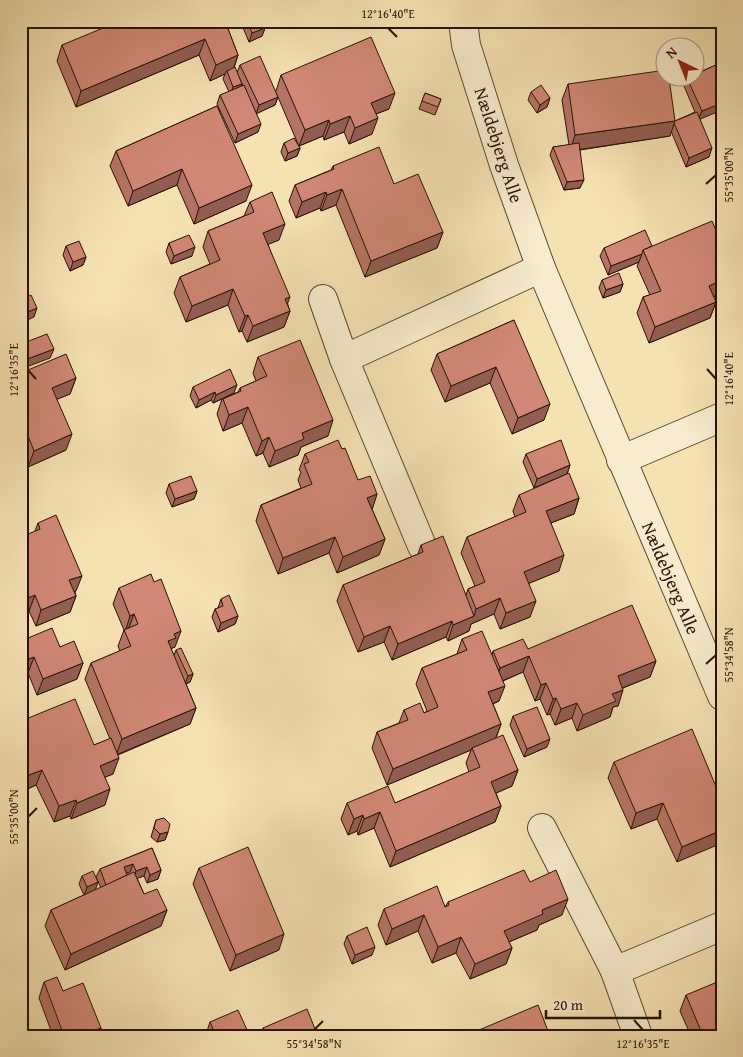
<svg xmlns="http://www.w3.org/2000/svg" width="743" height="1057" viewBox="0 0 743 1057" font-family="'Gentium Book Plus',serif">
	<style>
		.lines { fill: none; stroke-linecap: round; stroke-linejoin: round }
		.street-casing { stroke: #5c452f; stroke-width: 30 }
		.street { stroke: #f8ecce; stroke-width: 28 }
		.wall { fill: #b37465; stroke: #291103 }
		.shaded-wall { fill: #925e52; stroke: #291103 }
		.building { fill: #d08775; stroke: #291103 }
		.ticks { fill: none; stroke: #291103; stroke-width: 2 }
		.labels { text-anchor: middle; dominant-baseline: central; stroke-width: 4.5; stroke-linejoin: round; paint-order: stroke }
		.street-label { font-size: 18px; fill: #291103; stroke: #f8ecce }
		.neatline { fill: none; stroke: #291103; stroke-width: 2 }
		.ticks-label { font-size: 12px; text-anchor: middle; fill: #291103 }
	</style>
	<rect width="100%" height="100%" fill="#f5e2b3"/>
	<filter id="stains"><feTurbulence type="fractalNoise" baseFrequency=".004" numOctaves="4"/><feColorMatrix values="0 0 0 0 .2 0 0 0 0 .09 0 0 0 0 .02 0 0 0 .5 -.17"/></filter>
	<radialGradient id="worn" r=".72"><stop offset=".6" stop-color="#630" stop-opacity="0"/><stop offset="1" stop-color="#630" stop-opacity=".3"/></radialGradient>
	<g class="lines">
		<defs>
			<g id="street">
				<polyline points="463,21 466,45 504,165 541,268 722,696"/>
				<polyline points="323,299 344,359 422,546"/>
				<polyline points="344,359 541,268"/>
				<polyline points="621,460 722,417"/>
				<polyline points="542,828 615,971 638,1036"/>
				<polyline points="615,971 722,926"/>
			</g>
		</defs>
		<use href="#street" class="street-casing"/>
		<use href="#street" class="street"/>
	</g>
	<g class="wall">
		<polygon points="225,21 238,55 234,68 241,87 243,86 237,73 240,65 276,91 281,75 389,109 376,114 372,134 349,144 344,132 324,140 323,136 299,146 300,148 297,156 285,161 281,152 284,143 298,144 278,97 275,105 256,113 258,132 235,143 217,104 220,95 229,92 223,79 225,74 210,81 199,55 76,107 57,61 62,45"/>
		<polygon points="242,21 262,21 265,28 262,36 249,42 241,23"/>
		<polygon points="718,64 700,119 709,157 686,167 671,131 670,136 580,150 580,188 564,190 550,155 553,147 569,145 562,100 568,84 675,121 695,112 684,86 687,78"/>
		<polygon points="531,92 550,98 547,107 537,113 528,100"/>
		<polygon points="425,93 441,99 435,115 419,109"/>
		<polygon points="217,106 246,201 194,224 177,185 128,206 110,166 116,151"/>
		<polygon points="333,166 394,184 443,232 437,248 365,277 336,205 321,211 320,208 296,218 289,201 295,185 331,170"/>
		<polygon points="250,202 279,240 268,244 290,311 284,327 247,342 242,331 239,332 228,305 186,322 174,293 180,277 210,264 203,247 208,231 244,216"/>
		<polygon points="169,243 192,256 171,264 166,252"/>
		<polygon points="722,245 722,293 713,297 716,302 710,318 649,343 637,313 643,297 650,295 637,266 639,262 608,275 600,256 604,248"/>
		<polygon points="66,246 86,257 83,265 70,271 63,255"/>
		<polygon points="602,280 623,284 620,292 603,298 599,288"/>
		<polygon points="514,320 544,420 512,434 490,383 445,402 431,370 437,354"/>
		<polygon points="258,357 328,436 301,447 298,455 269,467 263,453 256,456 242,423 223,431 217,414 222,399 213,403 211,400 196,408 190,396 193,387 234,393 224,398 238,392 240,388 256,381 253,373"/>
		<polygon points="21,373 76,378 70,394 57,399 66,450 28,467 21,450"/>
		<polygon points="342,449 358,480 377,494 372,509 385,539 379,555 337,573 329,553 278,574 256,521 261,505 301,488 298,480 301,472 299,470 305,454"/>
		<polygon points="526,454 570,465 567,474 534,488 523,462"/>
		<polygon points="169,484 197,491 194,499 172,507 166,493"/>
		<polygon points="722,492 722,523 716,508"/>
		<polygon points="519,495 579,498 574,514 551,523 559,571 529,583 530,617 500,629 494,614 471,624 469,631 448,641 446,637 392,660 384,642 358,652 337,601 343,585 418,554 421,545 466,595 468,589 475,586 461,553 467,537 515,517 513,511"/>
		<polygon points="38,523 76,591 75,592 76,596 70,612 36,626 29,611 35,531"/>
		<polygon points="119,588 175,647 172,648 171,650 174,655 176,650 193,674 190,682 186,684 196,708 190,724 118,755 113,774 105,777 105,805 71,819 70,816 54,822 36,785 21,792 21,721 94,745 110,739 85,679 91,663 120,651 118,646 124,630 113,604"/>
		<polygon points="221,599 238,616 235,624 218,632 212,617 215,609 218,608"/>
		<polygon points="462,639 492,655 493,651 528,649 656,661 650,677 623,688 618,706 613,707 610,717 577,731 572,718 555,725 550,714 547,715 540,699 535,701 523,672 503,681 499,701 493,704 501,724 496,738 518,770 512,786 496,793 501,806 495,822 390,867 374,828 358,835 357,831 348,835 341,819 347,803 395,803 469,772 466,763 471,750 387,785 372,748 377,732 399,723 404,710 424,713 427,711 416,684 422,668 457,654"/>
		<polygon points="21,641 60,647 83,663 77,679 37,695 28,673 23,675 21,671"/>
		<polygon points="513,716 547,747 524,757 510,725"/>
		<polygon points="614,762 722,801 677,862 657,819 631,829 608,778"/>
		<polygon points="156,820 168,832 165,840 157,842 151,837"/>
		<polygon points="152,848 161,870 158,879 147,883 144,876 137,878 144,894 167,910 161,926 65,970 45,926 51,910 84,895 79,884 82,876 95,890 101,888 96,877 100,869"/>
		<polygon points="199,868 279,950 230,971 193,884"/>
		<polygon points="530,882 562,915 539,925 537,930 509,942 512,948 506,964 470,979 456,953 432,963 418,931 386,945 378,925 384,909 445,907 448,902"/>
		<polygon points="347,936 372,955 352,964 344,944"/>
		<polygon points="44,982 63,991 101,1028 98,1036 53,1036 39,998"/>
		<polygon points="686,995 722,1036 691,1036 680,1011"/>
		<polygon points="210,1022 246,1036 209,1036 207,1031"/>
		<polygon points="263,1028 313,1036 260,1036"/>
	</g>
	<g class="shaded-wall">
		<polygon points="265,28 262,36 249,42 252,33"/>
		<polygon points="205,39 199,55 76,107 81,91"/>
		<polygon points="238,55 233,70 227,71 225,74 210,81 216,65"/>
		<polygon points="242,84 239,93 230,96 233,87"/>
		<polygon points="395,93 389,109 365,118 371,103"/>
		<polygon points="278,97 275,105 256,114 259,105"/>
		<polygon points="550,98 547,107 537,113 540,105"/>
		<polygon points="722,103 722,110 698,120 702,111"/>
		<polygon points="350,116 344,132 324,140 330,124"/>
		<polygon points="378,118 372,134 349,144 355,128"/>
		<polygon points="329,120 323,136 299,146 305,130"/>
		<polygon points="675,121 670,136 570,151 575,135"/>
		<polygon points="261,124 258,132 235,143 238,134"/>
		<polygon points="300,148 297,156 285,161 288,153"/>
		<polygon points="712,148 709,157 686,167 689,158"/>
		<polygon points="182,169 177,185 128,206 133,191"/>
		<polygon points="584,180 580,188 564,190 567,182"/>
		<polygon points="252,185 246,201 194,224 199,208"/>
		<polygon points="342,189 336,205 321,211 327,195"/>
		<polygon points="326,192 320,208 296,218 302,202"/>
		<polygon points="285,224 279,240 257,249 263,233"/>
		<polygon points="443,232 437,248 365,277 371,261"/>
		<polygon points="195,247 192,256 171,264 174,256"/>
		<polygon points="642,254 639,262 608,275 611,266"/>
		<polygon points="86,257 83,265 70,271 73,262"/>
		<polygon points="722,280 722,293 703,301 709,286"/>
		<polygon points="623,284 620,292 603,298 606,290"/>
		<polygon points="233,289 228,305 186,322 192,306"/>
		<polygon points="290,297 284,313 285,299"/>
		<polygon points="716,302 710,318 649,343 655,327"/>
		<polygon points="37,308 34,317 21,323 21,315"/>
		<polygon points="290,311 284,327 247,342 253,326"/>
		<polygon points="248,315 242,331 239,332 245,316"/>
		<polygon points="54,349 50,358 21,369 22,361"/>
		<polygon points="496,367 490,383 445,402 451,386"/>
		<polygon points="76,378 70,394 46,404 52,388"/>
		<polygon points="237,385 234,393 213,403 216,395"/>
		<polygon points="215,392 211,400 196,408 199,400"/>
		<polygon points="550,404 544,420 512,434 518,418"/>
		<polygon points="248,407 242,423 223,431 229,415"/>
		<polygon points="333,420 328,436 301,447 298,455 269,467 275,451 302,433"/>
		<polygon points="72,434 66,450 28,467 34,451"/>
		<polygon points="269,437 263,453 256,456 262,441"/>
		<polygon points="570,465 567,474 534,488 537,479"/>
		<polygon points="197,491 194,499 172,507 175,499"/>
		<polygon points="377,494 372,510 367,498"/>
		<polygon points="579,498 574,514 540,527 546,511"/>
		<polygon points="335,537 329,553 278,574 283,558"/>
		<polygon points="385,539 379,555 337,573 343,557"/>
		<polygon points="564,555 559,571 518,588 524,572"/>
		<polygon points="82,576 76,591 64,596 69,580"/>
		<polygon points="35,595 29,611 21,614 21,601"/>
		<polygon points="76,596 70,612 36,626 41,610"/>
		<polygon points="500,598 494,614 471,624 469,631 448,641 453,625 474,616 476,609"/>
		<polygon points="536,601 530,617 500,629 506,613"/>
		<polygon points="134,614 128,630 125,632 130,616"/>
		<polygon points="238,616 235,624 218,632 221,623"/>
		<polygon points="452,621 446,637 392,660 398,644"/>
		<polygon points="390,626 384,642 358,652 364,637"/>
		<polygon points="181,631 175,647 172,648 170,654 168,641 174,634"/>
		<polygon points="529,656 523,672 495,684 500,668"/>
		<polygon points="34,657 28,673 23,675 29,659"/>
		<polygon points="656,661 650,677 612,692 618,676"/>
		<polygon points="83,663 77,679 37,695 43,679"/>
		<polygon points="193,674 190,682 185,684 188,676"/>
		<polygon points="546,683 540,699 535,701 541,685"/>
		<polygon points="505,686 499,701 482,708 488,692"/>
		<polygon points="623,690 618,706 613,707 610,717 577,731 583,715 612,694"/>
		<polygon points="556,698 550,714 547,715 553,699"/>
		<polygon points="577,703 572,718 555,725 561,709"/>
		<polygon points="196,708 190,724 116,755 122,739"/>
		<polygon points="501,724 495,740 472,748 471,750 387,785 393,769"/>
		<polygon points="550,739 547,747 524,757 527,749"/>
		<polygon points="119,758 113,774 95,781 100,766"/>
		<polygon points="42,770 36,785 21,792 21,778"/>
		<polygon points="518,770 512,786 485,798 491,782"/>
		<polygon points="110,789 105,805 71,819 77,803"/>
		<polygon points="76,800 70,816 54,822 59,806"/>
		<polygon points="663,803 657,819 631,829 636,813"/>
		<polygon points="501,806 495,822 390,867 396,851"/>
		<polygon points="380,812 374,828 358,835 364,819"/>
		<polygon points="363,815 357,831 348,835 354,819"/>
		<polygon points="29,822 26,831 21,833 21,825"/>
		<polygon points="722,830 722,843 677,862 682,847"/>
		<polygon points="168,832 165,840 157,842 160,834"/>
		<polygon points="133,864 130,872 121,875 124,867"/>
		<polygon points="147,867 144,876 133,880 136,871"/>
		<polygon points="161,870 158,879 147,883 150,875"/>
		<polygon points="26,872 21,885 21,875"/>
		<polygon points="98,882 95,891 84,896 87,887"/>
		<polygon points="568,899 562,915 539,925 537,930 499,946 504,931 542,910"/>
		<polygon points="167,910 161,926 65,970 71,954"/>
		<polygon points="424,915 418,931 386,945 392,929"/>
		<polygon points="284,934 279,950 230,971 236,955"/>
		<polygon points="461,937 456,953 432,963 438,947"/>
		<polygon points="375,947 372,955 352,964 355,955"/>
		<polygon points="512,948 506,964 470,979 475,964"/>
		<polygon points="26,984 22,992 21,993 21,986"/>
		<polygon points="101,1028 98,1036 80,1036"/>
		<polygon points="315,1029 313,1036 299,1036"/>
		<polygon points="248,1032 246,1036 240,1036"/>
	</g>
	<g class="building">
		<polygon points="120,21 225,21 238,55 216,65 205,39 81,91 62,45"/>
		<polygon points="247,21 262,21 265,28 252,33"/>
		<polygon points="371,37 395,93 371,103 378,118 355,128 350,116 330,124 329,120 305,130 281,75"/>
		<polygon points="260,56 278,97 259,105 240,65"/>
		<polygon points="718,64 722,73 722,103 702,111 687,78 696,78 696,74"/>
		<polygon points="235,67 242,84 233,87 227,71"/>
		<polygon points="666,70 666,78 669,78 675,121 575,135 568,84"/>
		<polygon points="244,85 261,124 238,134 220,95"/>
		<polygon points="541,85 550,98 540,105 531,92"/>
		<polygon points="425,93 441,99 438,107 422,101"/>
		<polygon points="217,106 252,185 199,208 182,169 133,191 116,151"/>
		<polygon points="697,112 712,148 689,158 674,123 675,121"/>
		<polygon points="294,138 300,148 288,153 284,143"/>
		<polygon points="579,143 584,180 567,182 553,147"/>
		<polygon points="379,147 394,184 418,174 443,232 371,261 342,189 327,195 326,192 302,202 295,185 334,169 333,166"/>
		<polygon points="272,192 285,224 263,233 290,297 285,299 290,311 253,326 248,315 245,316 233,289 192,306 180,277 220,260 208,231 254,212 250,202"/>
		<polygon points="712,221 722,245 722,280 709,286 716,302 655,327 643,297 661,291 643,250"/>
		<polygon points="645,230 652,246 643,250 642,254 611,266 604,248"/>
		<polygon points="189,235 195,247 174,256 169,243"/>
		<polygon points="79,241 86,257 73,262 66,246"/>
		<polygon points="619,273 623,284 606,290 602,280"/>
		<polygon points="31,295 37,308 21,315 21,300"/>
		<polygon points="514,320 550,404 518,418 496,367 451,386 437,354"/>
		<polygon points="47,334 54,349 22,361 21,359 21,344"/>
		<polygon points="300,340 333,420 302,433 304,439 275,451 269,437 262,441 248,407 229,415 223,399 241,391 240,388 267,376 258,357"/>
		<polygon points="66,354 76,378 52,388 72,434 34,451 24,426 21,427 21,373"/>
		<polygon points="230,369 237,385 216,395 215,392 199,400 193,387"/>
		<polygon points="338,440 342,449 345,448 358,480 370,476 377,494 367,498 385,539 343,557 335,537 283,558 261,505 312,484 304,464 309,462 305,454"/>
		<polygon points="561,440 570,465 537,479 526,454"/>
		<polygon points="569,473 579,498 546,511 564,555 524,572 536,601 506,613 500,598 476,609 468,589 485,582 467,537 526,512 519,495"/>
		<polygon points="191,476 197,491 175,499 169,484"/>
		<polygon points="56,515 82,576 69,580 76,596 41,610 35,595 21,601 21,537 40,529 38,523"/>
		<polygon points="443,536 474,616 453,625 452,621 398,644 390,626 364,637 343,585 423,552 421,545"/>
		<polygon points="151,574 154,582 161,579 181,631 174,634 176,638 168,641 196,708 122,739 91,663 131,646 124,630 138,624 134,614 130,616 119,588"/>
		<polygon points="229,595 238,616 221,623 215,609 223,606 221,599"/>
		<polygon points="632,605 656,661 618,676 623,690 612,694 616,701 583,715 577,703 561,709 556,698 553,699 546,683 541,685 529,656 500,668 493,651 523,639 528,649"/>
		<polygon points="52,628 60,647 74,641 83,663 43,679 34,657 29,659 21,641"/>
		<polygon points="482,631 505,686 488,692 501,724 393,769 377,732 408,720 404,710 420,703 424,713 438,707 422,668 467,650 462,639"/>
		<polygon points="181,648 193,674 188,676 176,650"/>
		<polygon points="75,699 94,745 111,738 119,758 100,766 110,789 77,803 76,800 59,806 42,770 21,778 21,721"/>
		<polygon points="537,707 550,739 527,749 513,716"/>
		<polygon points="692,729 722,801 722,830 682,847 663,803 636,813 614,762"/>
		<polygon points="503,735 518,770 491,782 501,806 396,851 380,812 364,819 363,815 354,819 347,803 388,786 395,803 480,767 472,748"/>
		<polygon points="21,803 29,822 21,825"/>
		<polygon points="164,818 170,824 168,832 160,834 154,828 156,820"/>
		<polygon points="248,847 284,934 236,955 199,868"/>
		<polygon points="152,848 161,870 150,875 147,867 136,871 133,864 124,867 127,875 106,885 100,869"/>
		<polygon points="21,865 26,872 21,875"/>
		<polygon points="524,870 530,882 556,870 568,899 542,910 543,914 504,931 512,948 475,964 461,937 438,947 424,915 392,929 384,909 437,886 445,907 449,905 448,902"/>
		<polygon points="93,871 98,882 87,887 82,876"/>
		<polygon points="134,872 144,894 157,889 167,910 71,954 51,910"/>
		<polygon points="367,927 375,947 355,955 347,936"/>
		<polygon points="21,977 26,984 21,986"/>
		<polygon points="57,977 63,991 83,983 101,1028 80,1036 60,1036 63,1033 44,982"/>
		<polygon points="722,980 722,1036 703,1036 686,995"/>
		<polygon points="538,1005 550,1036 465,1036"/>
		<polygon points="307,1009 315,1029 299,1036 266,1036 263,1028"/>
		<polygon points="238,1010 248,1032 240,1036 216,1036 210,1022"/>
	</g>
	<path class="ticks" d="M 388,28 L 397,37M 706,184 L 716,175M 707,369 L 716,379M 28,370 L 36,379M 706,664 L 716,655M 28,817 L 37,808M 634,1020 L 643,1030M 314,1030 L 323,1021"/>
	<g class="labels">
		<g class="street-label">
			<text transform="translate(499 145) rotate(72)">Nældebjerg Alle</text>
			<text transform="translate(671 578) rotate(67)">Nældebjerg Alle</text>
		</g>
	</g>
	<rect width="743" height="1057" fill="none" stroke="#f5e2b3" stroke-width="55"/>
	<g transform="translate(680 62) rotate(317)"><circle r="24" fill="#f8ecce" stroke="#a5947d"/>
	<path d="M0-4L9 19L0 12L-9 19Z" fill="#8f2418"/>
	<text y="-8" font-size="14" font-weight="bold" text-anchor="middle" fill="#291103">N</text>
	</g>
	<path d="M546 1010v8h114v-8" fill="none" stroke="#291103" stroke-width="2.5"/>
	<text x="553" y="1010" font-size="15" fill="#291103" stroke="#f8ecce" stroke-width="4" paint-order="stroke">20 m</text>
	<rect x="28" y="28" width="688" height="1002" class="neatline"/>
	<g class="ticks-label">
		<text x="388" y="18">12°16'40"E</text>
		<text transform="translate(729 175) rotate(-90)" y="4">55°35'00"N</text>
		<text transform="translate(14 370) rotate(-90)" y="4">12°16'35"E</text>
		<text transform="translate(729 379) rotate(-90)" y="4">12°16'40"E</text>
		<text transform="translate(729 655) rotate(-90)" y="4">55°34'58"N</text>
		<text transform="translate(14 817) rotate(-90)" y="4">55°35'00"N</text>
		<text x="314" y="1048">55°34'58"N</text>
		<text x="643" y="1048">12°16'35"E</text>
	</g>
	<rect width="100%" height="100%" filter="url(#stains)"/>
	<rect width="100%" height="100%" fill="url(#worn)"/>
</svg>
